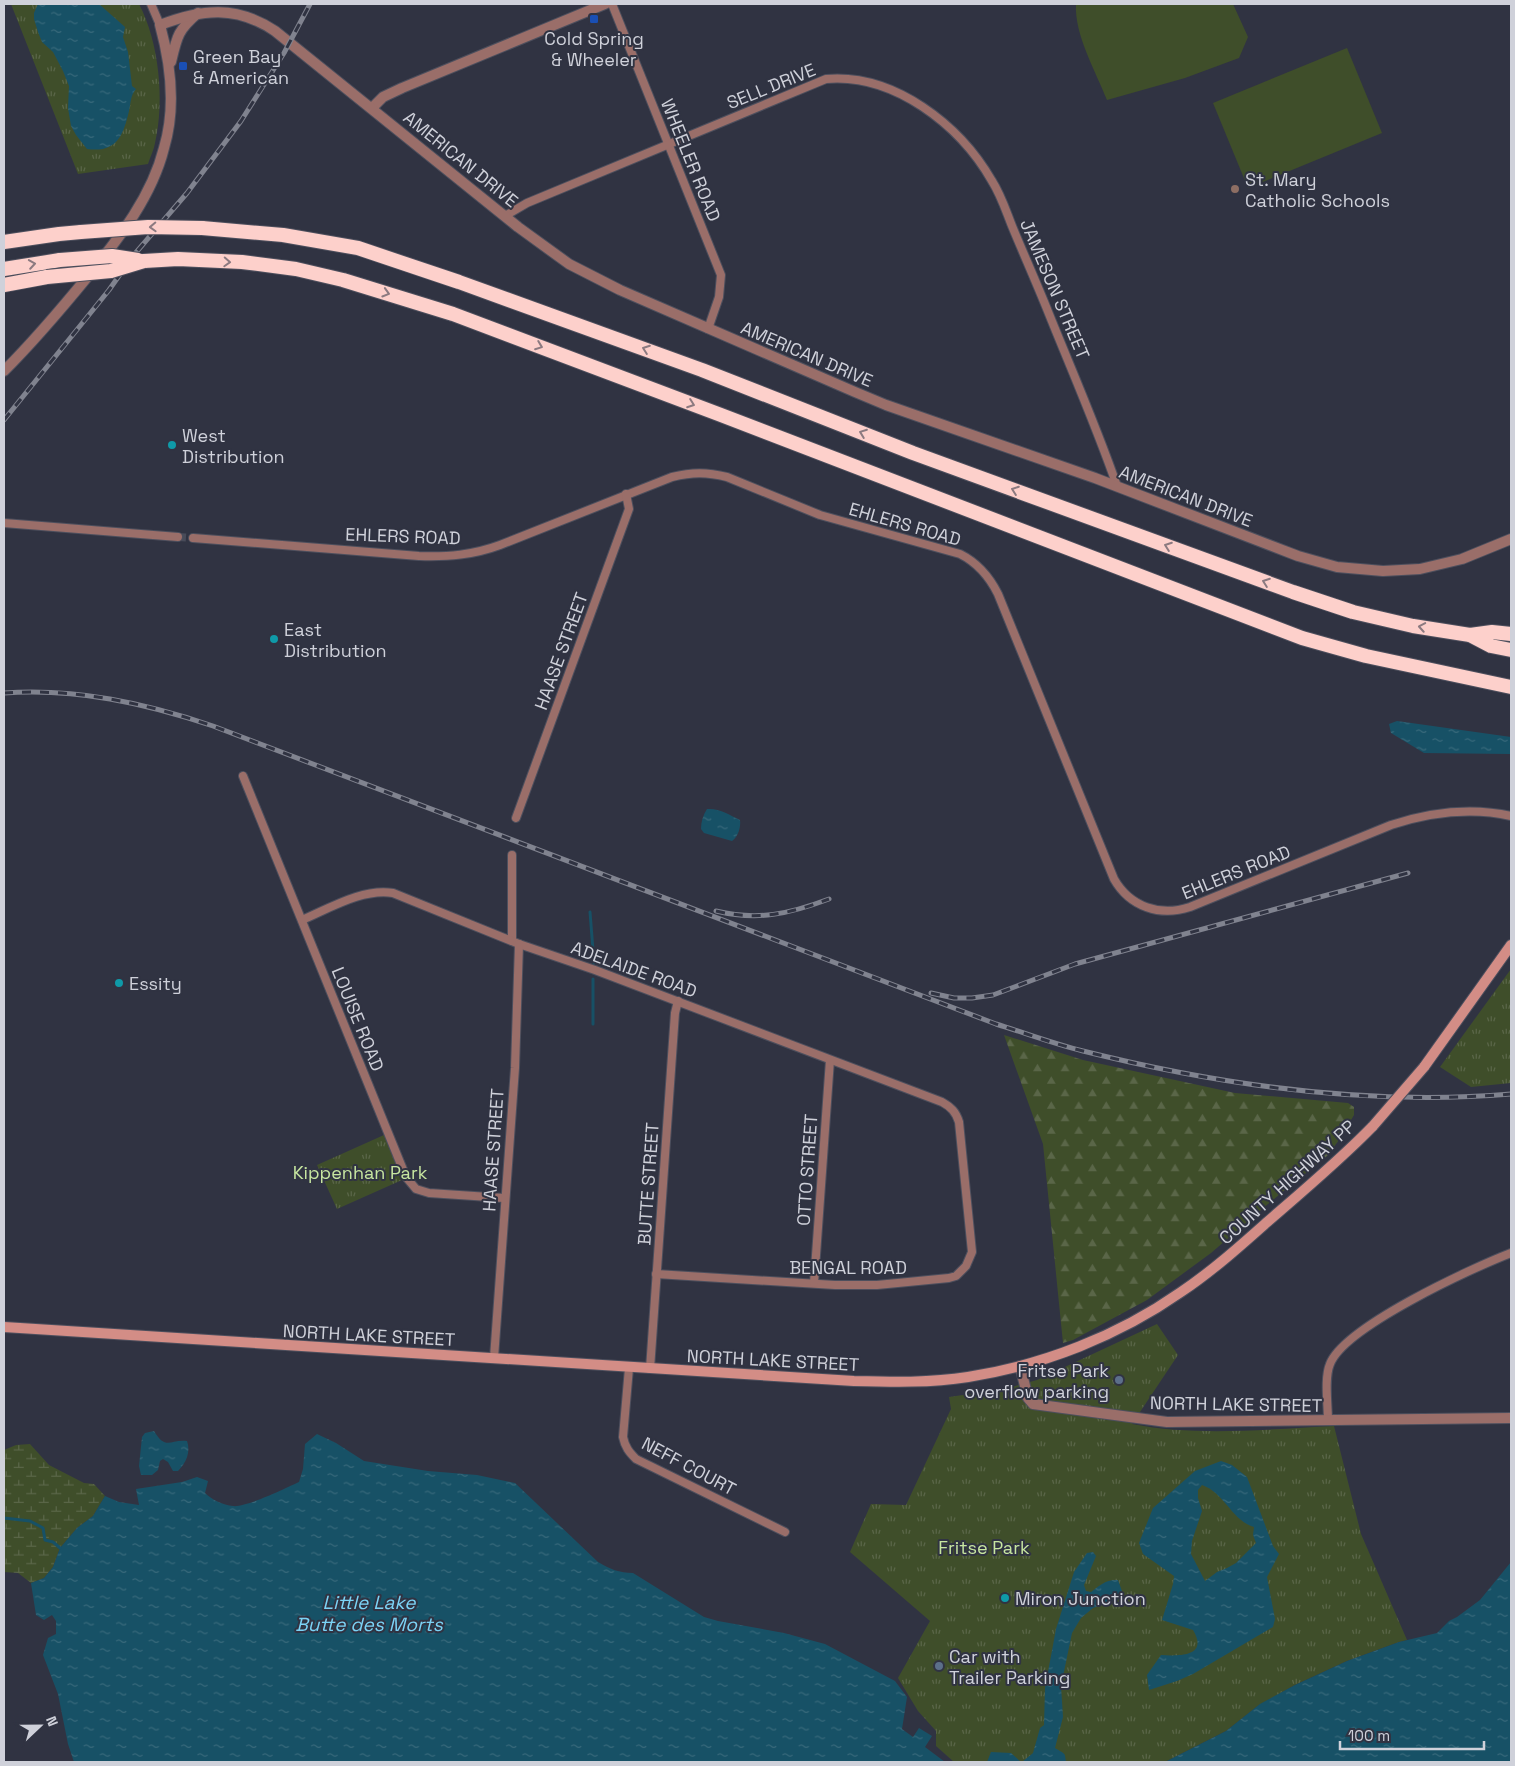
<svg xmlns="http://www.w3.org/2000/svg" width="1515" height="1766" viewBox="0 0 1515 1766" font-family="'Space Grotesk',sans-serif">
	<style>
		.grass { fill: #3f4e2a }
		.forest { fill: url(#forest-firs) }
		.wetland { fill: url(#wetland-marsh) }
		.park { fill: url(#park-tufts) }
		.water { fill: url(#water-ripples); fill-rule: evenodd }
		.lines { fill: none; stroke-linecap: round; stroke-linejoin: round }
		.stream { stroke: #175166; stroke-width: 3 }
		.minor-tunnel { stroke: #484b59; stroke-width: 8; stroke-dasharray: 8 4; stroke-linecap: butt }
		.minor-casing { stroke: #4d4f5d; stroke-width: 10 }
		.tertiary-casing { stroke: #4d4f5d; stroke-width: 12 }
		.secondary-casing { stroke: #4d4f5d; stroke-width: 12 }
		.motorway-casing { stroke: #4d4f5d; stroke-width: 16 }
		.minor { stroke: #9a6e69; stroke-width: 8 }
		.tertiary { stroke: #9a6e69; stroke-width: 10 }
		.secondary { stroke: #d38d86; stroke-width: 10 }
		.motorway { stroke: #fdd0cb; stroke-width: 14 }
		.rail-casing { stroke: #80838f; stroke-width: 5 }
		.rail { stroke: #303342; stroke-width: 3; stroke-dasharray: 9; stroke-linecap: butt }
		.secondary-bridge-casing { stroke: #4d4f5d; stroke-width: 12; stroke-linecap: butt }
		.motorway-bridge-casing { stroke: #4d4f5d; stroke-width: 16; stroke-linecap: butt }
		.secondary-bridge { stroke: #d38d86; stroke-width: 10 }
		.motorway-bridge { stroke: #fdd0cb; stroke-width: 14 }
		.oneway { stroke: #8c7a80 }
		.transit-dot { fill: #1a4fb4; stroke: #303342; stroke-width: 2 }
		.education-dot { fill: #8d6e63; stroke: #303342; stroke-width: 2 }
		.culture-dot { fill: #0f9aa8; stroke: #303342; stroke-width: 2 }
		.service-dot { fill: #5c6f8a; stroke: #303342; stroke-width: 2 }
		.labels { text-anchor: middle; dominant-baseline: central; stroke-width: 4; stroke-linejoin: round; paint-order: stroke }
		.poi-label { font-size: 18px; fill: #cfd1da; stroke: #303342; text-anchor: start }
		.street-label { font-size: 18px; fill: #cfd1da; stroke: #303342 }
		.park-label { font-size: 18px; fill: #c7e6a0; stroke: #303342 }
		.water-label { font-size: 19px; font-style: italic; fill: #7bd3f6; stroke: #303342 }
	</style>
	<defs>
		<pattern id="forest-firs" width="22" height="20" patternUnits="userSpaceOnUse" patternTransform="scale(1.25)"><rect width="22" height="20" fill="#3f4e2a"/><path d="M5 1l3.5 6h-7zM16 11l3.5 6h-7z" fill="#5a6648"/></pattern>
		<pattern id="wetland-marsh" width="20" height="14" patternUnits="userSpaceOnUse" patternTransform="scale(1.25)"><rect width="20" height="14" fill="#3f4e2a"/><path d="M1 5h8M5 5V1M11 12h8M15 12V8" fill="none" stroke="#5a6648"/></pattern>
		<pattern id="park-tufts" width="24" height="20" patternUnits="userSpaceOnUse" patternTransform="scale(1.25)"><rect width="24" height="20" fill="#3f4e2a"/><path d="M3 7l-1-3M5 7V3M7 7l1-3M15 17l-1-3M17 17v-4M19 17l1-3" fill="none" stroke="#5a6648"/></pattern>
		<pattern id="water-ripples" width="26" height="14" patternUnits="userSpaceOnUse" patternTransform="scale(1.25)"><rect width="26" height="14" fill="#175166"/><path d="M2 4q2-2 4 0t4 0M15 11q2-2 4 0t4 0" fill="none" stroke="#38697b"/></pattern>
	</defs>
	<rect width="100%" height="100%" fill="#303342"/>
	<g class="grass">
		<path d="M 1076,4 L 1233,4 L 1248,37 L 1239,58 L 1185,78 L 1107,100 C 1096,72 1074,34 1076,4 Z"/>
		<polygon points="1347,48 1382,133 1248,188 1213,103"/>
	</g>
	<polygon class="forest" points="1004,1035 1083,1060 1235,1093 1348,1103 1354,1107 1354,1115 1339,1140 1327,1156 1268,1204 1211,1253 1147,1300 1073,1340 1063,1343 1043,1144"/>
	<polygon class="wetland" points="30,1444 49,1465 84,1483 94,1484 105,1496 93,1516 77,1528 60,1548 53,1567 44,1578 31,1583 18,1573 4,1572 4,1450 16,1445"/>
	<g class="park">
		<path d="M 11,4 L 139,4 C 159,42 165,101 155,143 C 154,150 150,157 148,164 L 78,174 Z"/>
		<polygon points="1511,969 1511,1083 1471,1087 1440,1067"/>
		<polygon points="384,1135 402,1180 337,1209 317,1165"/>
		<path d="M 1157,1324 L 1178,1355 L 1132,1424 C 1198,1437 1268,1429 1334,1426 L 1361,1534 L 1407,1640 L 1399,1642 L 1347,1661 L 1295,1685 L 1259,1705 L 1226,1731 L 1165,1762 L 954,1762 L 936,1746 L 936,1731 L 918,1711 L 898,1678 L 930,1621 L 850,1552 L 871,1504 L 906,1505 L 951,1409 L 949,1397 L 1004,1389 L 1037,1380 Z"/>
	</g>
	<g class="water">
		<path d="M 38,4 L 99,4 L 125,27 L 123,37 L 128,52 L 132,86 L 136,89 C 130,96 131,103 129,111 C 123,137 116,153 87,149 L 76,135 L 71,126 L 68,108 L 69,86 L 63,71 L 53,52 L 42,42 L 38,32 L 34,19 L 34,13 Z"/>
		<polygon points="1397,721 1511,737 1511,754 1424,753 1391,733 1389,724"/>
		<path d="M 707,809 C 719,808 730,815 740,820 C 741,827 738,837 732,841 L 704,833 L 701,829 C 701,822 703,815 707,809 Z"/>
		<path d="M 154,1431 C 166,1451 170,1439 187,1441 C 191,1452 186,1463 178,1471 L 173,1471 L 168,1462 L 163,1459 L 160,1461 L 158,1470 L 152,1475 L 141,1475 L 139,1466 L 142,1437 L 145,1433 Z"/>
		<path d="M 317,1434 L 336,1443 L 364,1461 L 428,1471 L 477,1475 L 515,1483 L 598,1562 C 610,1569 619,1573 633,1573 L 704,1617 L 718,1621 L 784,1633 L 825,1644 L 895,1681 L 907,1697 L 902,1729 L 913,1737 L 919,1728 L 932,1736 L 925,1747 L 945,1762 L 74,1762 L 68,1744 L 58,1694 L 43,1655 L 48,1638 L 56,1634 L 56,1621 L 52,1615 L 44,1620 L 36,1615 L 31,1583 L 44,1578 L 53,1567 L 60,1548 L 77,1528 L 93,1516 L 105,1496 L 119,1502 L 139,1505 L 136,1489 L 182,1482 L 197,1477 L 208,1481 L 205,1493 C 212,1500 223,1505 233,1506 C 245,1508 286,1488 299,1482 L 303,1469 L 305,1444 Z"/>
		<path d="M 1221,1461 L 1232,1465 L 1247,1477 L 1273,1546 L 1279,1554 L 1267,1577 L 1275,1619 L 1273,1627 L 1193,1674 L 1177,1681 L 1149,1690 L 1147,1675 L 1161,1655 C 1179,1656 1209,1657 1193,1630 L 1162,1620 L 1173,1584 L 1174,1576 L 1143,1554 L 1139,1543 L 1153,1508 L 1195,1471 ZM 1202,1485 C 1225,1493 1231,1520 1254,1527 L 1253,1535 L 1256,1543 L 1236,1563 L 1227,1568 L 1217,1572 L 1205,1581 L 1191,1554 L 1192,1541 L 1202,1511 L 1198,1498 L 1198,1490 Z"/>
		<path d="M 1093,1552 L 1096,1556 L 1084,1585 L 1086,1591 L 1091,1592 C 1099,1586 1106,1579 1118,1580 L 1123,1594 L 1119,1599 L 1093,1608 L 1081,1618 L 1072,1633 L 1061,1686 L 1063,1717 L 1055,1748 C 1064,1754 1065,1751 1066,1762 L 1022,1762 L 1033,1753 L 1040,1728 L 1044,1725 L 1045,1688 L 1056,1629 L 1074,1572 L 1087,1553 Z"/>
		<polygon points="1511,1562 1511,1762 1165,1762 1226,1731 1260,1704 1295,1685 1347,1661 1399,1642 1437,1633 1449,1621 1457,1617 1480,1600"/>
		<polygon points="991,1752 1011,1753 1021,1762 987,1762"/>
	</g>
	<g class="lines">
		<g class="stream">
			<polyline points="590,912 594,963"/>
			<polyline points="593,979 593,1024"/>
			<polyline points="4,1518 30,1521 43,1528 45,1540 53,1542 60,1548"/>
		</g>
		<polyline class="minor-tunnel" points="178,537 193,538"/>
		<defs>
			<g id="minor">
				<polyline points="151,4 160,25"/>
				<polyline points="612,4 721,275 719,297 708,329"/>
				<path d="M 505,216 L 527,203 L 826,79 C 894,73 960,125 992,181 C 1001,195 1006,211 1012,226 C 1024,255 1037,284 1049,314 C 1072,371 1097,428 1117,486"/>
				<polyline points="4,523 178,537"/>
				<path d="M 193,538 L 419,556 C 448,557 473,555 500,545 L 672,477 C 692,472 707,472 727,477 L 820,515 L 960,554 C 978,563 989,576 998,594 L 1114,879 C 1130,907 1160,917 1190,907 L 1391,825 C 1431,812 1470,807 1511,816"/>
				<polyline points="243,776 406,1177 416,1189 429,1193 504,1198"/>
				<polyline points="516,818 629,509 626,494"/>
				<polyline points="512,855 512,941"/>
				<path d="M 302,920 C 330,908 363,888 393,893 L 519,944 L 595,970 L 942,1102 C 951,1107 956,1112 959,1122 L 972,1252 L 966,1266 L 956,1276 L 949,1278 L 877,1285 L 835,1285 L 656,1274"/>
				<polyline points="814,1283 830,1060"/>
				<polyline points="494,1358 515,1068 519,944"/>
				<path d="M 629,1368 L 623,1437 C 625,1447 629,1452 636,1459 L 785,1532"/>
				<polyline points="650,1369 675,1013 678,1001"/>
				<path d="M 1328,1421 C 1328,1405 1324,1378 1330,1364 C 1344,1327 1472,1268 1511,1253"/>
			</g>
			<g id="tertiary">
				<path d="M 171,62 C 177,36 178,30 198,13"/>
				<polyline points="372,108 383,97 402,88 605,4"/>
				<path d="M 4,371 C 34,341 62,308 89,275 C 120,237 152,196 164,148 C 176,108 171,65 160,25 C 202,9 236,5 275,31 L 518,227 L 569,264 L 620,290 L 855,392 L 886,405 L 1095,478 L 1298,556 L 1337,567 L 1383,571 L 1420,569 L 1462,559 L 1511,539"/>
				<polyline points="1020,1366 1028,1398 1033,1404 1167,1422 1511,1418"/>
			</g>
			<g id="secondary">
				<polyline points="1424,1067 1511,945"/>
				<path d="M 4,1327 L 854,1381 C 892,1382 930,1383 968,1377 C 1044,1365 1118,1336 1181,1292 C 1211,1272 1239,1247 1266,1223 C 1303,1191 1340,1160 1373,1126"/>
			</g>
			<g id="motorway">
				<polyline points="202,228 283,235 358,248 459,282 702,370 913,453 1293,592 1353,612 1413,626 1470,635 1491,646 1511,650"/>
				<polyline points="4,242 59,234 81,232"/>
				<polyline points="144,261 178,259 242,262 296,269 343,280 453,314 721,415 1302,638 1366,656 1511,687"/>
				<polyline points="4,269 60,260"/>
				<polyline points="4,285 47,277"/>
				<polyline points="1470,635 1492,632 1511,634"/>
			</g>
		</defs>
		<use href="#minor" class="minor-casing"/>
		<use href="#tertiary" class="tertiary-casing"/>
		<use href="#secondary" class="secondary-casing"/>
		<use href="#motorway" class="motorway-casing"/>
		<use href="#minor" class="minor"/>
		<use href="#tertiary" class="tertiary"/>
		<use href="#secondary" class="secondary"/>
		<use href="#motorway" class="motorway"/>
		<defs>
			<g id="rail">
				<polyline points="4,420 109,290 133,256 187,193 241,121 284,53 310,4"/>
				<path d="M 4,693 C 76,688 145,703 213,726 L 996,1024 C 1025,1033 1054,1044 1083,1051 C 1223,1086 1367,1106 1511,1094"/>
				<path d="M 716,911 C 758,921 789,914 829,899"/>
				<polyline points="931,993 954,998 972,998 993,995 1075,964 1408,873"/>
			</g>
		</defs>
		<use href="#rail" class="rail-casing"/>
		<use href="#rail" class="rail"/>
		<defs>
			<polyline id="secondary-bridge" points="1373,1126 1424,1067"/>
			<g id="motorway-bridge">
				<polyline points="81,232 148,227 202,228"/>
				<polyline points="60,260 112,256 138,260"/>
				<polyline points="47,277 111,271 144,261"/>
			</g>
		</defs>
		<use href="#secondary-bridge" class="secondary-bridge-casing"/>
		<use href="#motorway-bridge" class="motorway-bridge-casing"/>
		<use href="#secondary-bridge" class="secondary-bridge"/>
		<use href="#motorway-bridge" class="motorway-bridge"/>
	</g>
	<defs><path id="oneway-chevron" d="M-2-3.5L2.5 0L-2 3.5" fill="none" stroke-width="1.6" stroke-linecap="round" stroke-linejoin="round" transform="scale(1.25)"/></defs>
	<g class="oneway">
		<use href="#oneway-chevron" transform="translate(153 227) rotate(178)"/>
		<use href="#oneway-chevron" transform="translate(227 262) rotate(3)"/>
		<use href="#oneway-chevron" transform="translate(32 264) rotate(-9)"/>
		<use href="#oneway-chevron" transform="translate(386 293) rotate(17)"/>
		<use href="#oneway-chevron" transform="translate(539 346) rotate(21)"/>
		<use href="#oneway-chevron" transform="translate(646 349) rotate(-160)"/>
		<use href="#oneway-chevron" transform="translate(691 404) rotate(20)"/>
		<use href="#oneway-chevron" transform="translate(863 433) rotate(-159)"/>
		<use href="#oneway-chevron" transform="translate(1015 490) rotate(-160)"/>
		<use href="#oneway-chevron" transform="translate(1168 546) rotate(-160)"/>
		<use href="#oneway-chevron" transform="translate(1266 582) rotate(-160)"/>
		<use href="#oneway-chevron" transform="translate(1422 627) rotate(-170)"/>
	</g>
	<g class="transit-dot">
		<rect x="589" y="14" width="10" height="10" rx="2.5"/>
		<rect x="178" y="61" width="10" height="10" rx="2.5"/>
	</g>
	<circle class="education-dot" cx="1235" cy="189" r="5"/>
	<g class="culture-dot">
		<circle cx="172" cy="445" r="5"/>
		<circle cx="274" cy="639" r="5"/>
		<circle cx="119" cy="983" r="5"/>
		<circle cx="1005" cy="1598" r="5"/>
	</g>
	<g class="service-dot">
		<circle cx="1119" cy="1380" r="5"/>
		<circle cx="939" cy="1666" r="5"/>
	</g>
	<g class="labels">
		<g class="poi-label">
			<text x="594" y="38" text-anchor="middle">Cold Spring<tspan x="594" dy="21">&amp; Wheeler</tspan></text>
			<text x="193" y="56">Green Bay<tspan x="193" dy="21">&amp; American</tspan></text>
			<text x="1245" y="179">St. Mary<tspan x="1245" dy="21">Catholic Schools</tspan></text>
			<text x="182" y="435">West<tspan x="182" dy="21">Distribution</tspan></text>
			<text x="284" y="629">East<tspan x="284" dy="21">Distribution</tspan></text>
			<text x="129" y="983">Essity</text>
			<text x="1109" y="1370" text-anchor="end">Fritse Park<tspan x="1109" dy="21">overflow parking</tspan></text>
			<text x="1015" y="1598">Miron Junction</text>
			<text x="949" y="1656">Car with<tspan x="949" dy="21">Trailer Parking</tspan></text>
		</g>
		<g class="street-label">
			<text transform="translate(771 86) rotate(-22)">SELL DRIVE</text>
			<text transform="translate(461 159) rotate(39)">AMERICAN DRIVE</text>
			<text transform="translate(691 160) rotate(68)">WHEELER ROAD</text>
			<text transform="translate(1055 289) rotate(67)">JAMESON STREET</text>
			<text transform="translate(807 354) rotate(23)">AMERICAN DRIVE</text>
			<text transform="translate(1186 496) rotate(21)">AMERICAN DRIVE</text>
			<text transform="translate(905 524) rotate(16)">EHLERS ROAD</text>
			<text transform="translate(403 536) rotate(2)">EHLERS ROAD</text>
			<text transform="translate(561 651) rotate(-70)">HAASE STREET</text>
			<text transform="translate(1236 872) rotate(-22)">EHLERS ROAD</text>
			<text transform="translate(634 969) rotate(20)">ADELAIDE ROAD</text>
			<text transform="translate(358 1019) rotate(68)">LOUISE ROAD</text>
			<text transform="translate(493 1150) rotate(-86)">HAASE STREET</text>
			<text transform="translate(807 1170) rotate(-86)">OTTO STREET</text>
			<text transform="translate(1287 1182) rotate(-42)">COUNTY HIGHWAY PP</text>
			<text transform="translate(648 1184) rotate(-86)">BUTTE STREET</text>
			<text x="848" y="1267">BENGAL ROAD</text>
			<text transform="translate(369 1335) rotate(3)">NORTH LAKE STREET</text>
			<text transform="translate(773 1360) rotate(3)">NORTH LAKE STREET</text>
			<text transform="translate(1236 1404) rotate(1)">NORTH LAKE STREET</text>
			<text transform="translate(689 1466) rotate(28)">NEFF COURT</text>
		</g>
		<g class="park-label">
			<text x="360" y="1172">Kippenhan Park</text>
			<text x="984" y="1547">Fritse Park</text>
		</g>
		<g class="water-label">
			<text x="369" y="1602">Little Lake<tspan x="369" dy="22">Butte des Morts</tspan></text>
		</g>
	</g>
	<rect width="1515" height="1766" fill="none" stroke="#cfd1da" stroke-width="10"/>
	<g transform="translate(40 1726) rotate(68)" stroke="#303342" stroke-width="4" paint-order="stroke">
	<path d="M0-4L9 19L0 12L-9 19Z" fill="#cfd1da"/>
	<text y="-8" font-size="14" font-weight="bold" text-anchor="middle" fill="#cfd1da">N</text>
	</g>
	<path d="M1340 1741v8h144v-8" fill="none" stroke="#cfd1da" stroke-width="2.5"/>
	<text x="1348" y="1741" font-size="15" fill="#cfd1da" stroke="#303342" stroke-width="4" paint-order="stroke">100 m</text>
</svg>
